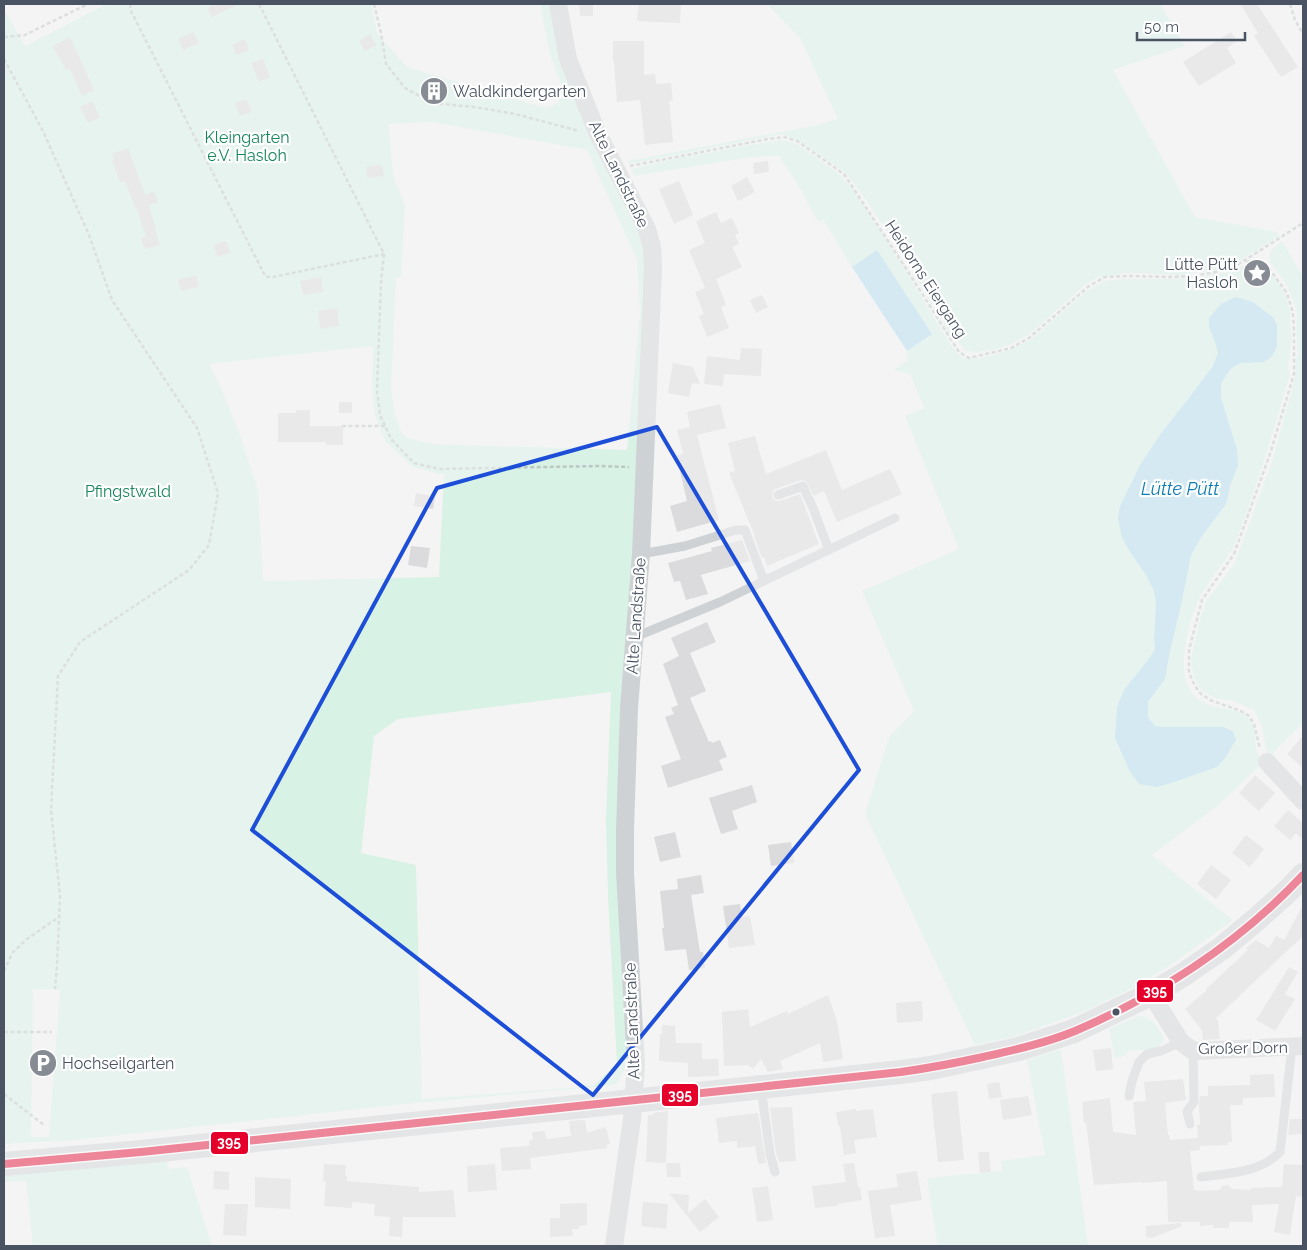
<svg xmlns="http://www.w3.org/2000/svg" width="1307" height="1250" viewBox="0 0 1307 1250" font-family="Raleway,sans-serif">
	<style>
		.green { fill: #d8f2e6; fill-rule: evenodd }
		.water { fill: #addbf0 }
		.building { fill: #dbdbdd }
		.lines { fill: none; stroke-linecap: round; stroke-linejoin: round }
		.path { stroke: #bdc8c6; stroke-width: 2.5; stroke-dasharray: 4 2.5; stroke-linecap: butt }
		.lane { stroke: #cfd2d5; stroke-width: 9 }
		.street { stroke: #cfd2d5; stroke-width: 18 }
		.secondary { stroke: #d1d3d6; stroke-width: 24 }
		.bus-1-casing { stroke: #fff; stroke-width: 11 }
		.bus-1 { stroke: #e4002b; stroke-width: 8 }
		.marked { fill: none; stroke: #1d4ed8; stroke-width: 4; stroke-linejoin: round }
		.bus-dot { fill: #4a5361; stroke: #fff; stroke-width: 2 }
		.labels { text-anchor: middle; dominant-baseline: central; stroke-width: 4.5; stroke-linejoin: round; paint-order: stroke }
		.poi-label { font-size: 16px; fill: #4a5361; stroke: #fff; text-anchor: start }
		.park-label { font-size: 16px; fill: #16865b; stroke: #fff }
		.street-label { font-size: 16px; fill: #4a5361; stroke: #fff }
		.water-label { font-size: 18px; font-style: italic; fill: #0a7db4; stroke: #fff }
		.line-badge { stroke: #fff; stroke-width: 2 }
		.badge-label { font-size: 14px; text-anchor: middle; font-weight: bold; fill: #fff }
	</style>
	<rect width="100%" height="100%" fill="#f4f4f4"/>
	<g class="green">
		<path d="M 107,4 L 371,4 L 377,33 L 407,67 L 545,108 L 558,103 L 562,87 L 549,51 L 540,4 L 554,4 L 649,249 L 641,455 L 628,1051 C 626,1063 624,1078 614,1085 L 405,1104 L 74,1140 L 4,1144 L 4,9 L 25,46 ZM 432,122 L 587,150 L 637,260 L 640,313 L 627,450 L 432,444 L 409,439 L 402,433 L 395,415 L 391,389 L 396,278 L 401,277 L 405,206 L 393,175 L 389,124 ZM 373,346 L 372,391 L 375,416 L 386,442 L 413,467 L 439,474 L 444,474 L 439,577 L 263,581 L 258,490 L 239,432 L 218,381 L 209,364 ZM 611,692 L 606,819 L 608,897 L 617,1063 L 594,1086 L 422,1099 L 416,865 L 361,853 L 374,736 L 398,719 ZM 33,989 L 60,990 L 49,1137 L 31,1137 Z"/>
		<polygon points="767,4 1160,4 1185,46 1113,70 1195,217 1277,232 1279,236 1236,263 1221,269 1180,275 1129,273 1098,277 1086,284 1030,334 1011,344 993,350 978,352 966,351 958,341 955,342 888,233 864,197 845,172 797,140 782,134 629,164 628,161 817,125 838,119 800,38"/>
		<path d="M 780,140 L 791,142 L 797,144 L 838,173 L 852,188 L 904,268 L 952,347 L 961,357 L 968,359 L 982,358 L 1009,350 L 1030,340 L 1087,291 L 1104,281 L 1121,279 L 1169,279 L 1195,278 L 1223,273 L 1226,273 L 1233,269 L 1255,262 L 1266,267 L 1277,281 L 1286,295 L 1291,314 L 1290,320 L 1292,338 L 1288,369 L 1290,374 C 1275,428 1258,482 1238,536 C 1230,557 1216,571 1204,590 C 1191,608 1178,663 1187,684 C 1200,716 1235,701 1250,720 C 1257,729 1254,742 1257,753 C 1259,756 1261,760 1263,763 L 1216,807 L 1152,855 L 1233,920 L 1178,960 L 1139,985 L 1083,1012 L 1016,1036 L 975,1045 L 865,814 L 889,737 L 914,711 L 862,591 L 959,549 L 905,416 L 924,408 L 910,374 L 893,370 L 907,361 L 907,351 L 932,334 L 877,250 L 852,267 L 823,220 L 818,222 L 800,188 L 779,156 L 765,156 L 740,159 L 634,176 L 632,169 L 678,158 ZM 1253,302 C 1275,317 1279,320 1277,347 L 1264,362 L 1241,363 L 1233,367 L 1226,375 L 1221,384 L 1221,398 L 1238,466 L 1231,484 L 1226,504 L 1202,536 L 1191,555 L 1168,656 L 1165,679 L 1148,702 L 1148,717 L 1154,725 L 1163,727 L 1224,727 L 1229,728 L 1233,731 L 1234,744 L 1217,767 L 1196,774 L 1129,770 L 1115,738 L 1117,707 L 1155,649 L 1154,638 L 1156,604 L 1154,591 L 1146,575 L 1130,552 L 1122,538 L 1125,497 L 1140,465 L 1213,366 C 1215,362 1217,358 1218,355 C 1220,339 1201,332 1213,312 Z"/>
		<polygon points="1282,241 1303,276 1303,723 1270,756 1266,749 1262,726 1254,710 1234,701 1217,699 1204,692 1198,686 1193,674 1191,658 1200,620 1206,601 1234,565 1271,465 1295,378 1296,357 1298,355 1296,331 1297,311 1287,285 1270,262 1269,254 1273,248"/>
		<path d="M 1141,1016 C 1153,1018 1158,1028 1164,1038 L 1163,1042 L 1157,1049 L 1130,1050 L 1122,1057 L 1115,1058 L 1109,1029 L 1134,1018 Z"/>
		<polygon points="1061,1049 1088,1246 938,1246 927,1178 1002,1171 1001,1161 1045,1155 1027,1060"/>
		<polygon points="166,1157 168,1169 187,1167 212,1246 33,1246 26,1181 4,1182 4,1171"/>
	</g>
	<g class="water">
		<polygon points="877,250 932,334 907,351 852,267"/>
		<polygon points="1236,297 1253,302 1273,317 1277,325 1277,347 1272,356 1264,362 1241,363 1233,367 1226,375 1221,384 1221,398 1237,450 1238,466 1231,483 1226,504 1202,536 1191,555 1181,605 1169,656 1165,679 1148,702 1148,717 1155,726 1163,727 1224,727 1233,731 1236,740 1225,758 1217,767 1171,783 1157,787 1139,784 1129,770 1115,738 1117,707 1124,690 1148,660 1155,649 1154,638 1156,604 1154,591 1146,575 1130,552 1122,538 1118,518 1120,506 1140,465 1162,432 1189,398 1213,366 1218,353 1216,345 1209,327 1209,318 1221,304"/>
	</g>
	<g class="building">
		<polygon points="214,4 238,4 212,17 207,8"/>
		<polygon points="579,4 593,4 593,16 580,16"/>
		<polygon points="639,4 681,4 680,23 637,21"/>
		<polygon points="1240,4 1257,4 1298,67 1281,77 1254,36 1258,33"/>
		<polygon points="193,32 199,43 183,50 178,39"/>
		<polygon points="1231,32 1237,41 1227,48 1236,63 1199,86 1183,62"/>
		<polygon points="370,34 377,45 365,51 359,41"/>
		<polygon points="70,37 94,90 82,96 70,69 66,70 53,46"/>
		<polygon points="245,39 249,50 237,55 232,45"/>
		<polygon points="613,41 644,41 644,75 655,74 656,84 671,83 673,101 669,101 673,142 645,145 640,100 617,102 614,62 613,62"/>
		<polygon points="263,59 270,77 259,82 251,63"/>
		<polygon points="246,99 252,112 240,116 235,103"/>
		<polygon points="92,101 100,117 88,123 80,107"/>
		<polygon points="128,148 145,195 154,191 158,202 149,205 156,229 155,229 160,245 144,249 141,238 146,237 137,209 136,209 125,181 120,182 112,160 114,159 112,154"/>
		<polygon points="768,161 769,172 754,174 753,163"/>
		<polygon points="382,165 384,176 367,178 366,167"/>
		<polygon points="747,177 755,192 738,201 731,186"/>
		<polygon points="679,181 693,215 674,224 659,189"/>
		<polygon points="716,212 721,223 732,218 739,233 735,235 739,244 732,247 742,267 716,279 726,305 721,307 729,328 707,337 699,316 704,314 695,292 705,288 689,250 705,243 696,221"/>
		<polygon points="226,241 230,253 217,257 214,245"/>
		<polygon points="196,275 199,287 181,291 178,280"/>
		<polygon points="321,277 323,292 303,295 300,281"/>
		<polygon points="762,295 768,307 756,313 750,300"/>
		<polygon points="337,308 339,326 320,329 318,311"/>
		<polygon points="741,348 762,349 761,376 724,374 723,386 704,384 707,356 740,360"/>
		<polygon points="673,363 693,367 700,384 692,383 689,397 668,393"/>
		<rect x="339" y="402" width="13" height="11"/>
		<polygon points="720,404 726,428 697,435 719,520 677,532 670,506 687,501 676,455 683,454 677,430 690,427 687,412"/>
		<polygon points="296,410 310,410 310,426 343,426 343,445 326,445 326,442 278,442 278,413 296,413"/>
		<polygon points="755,436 766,474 826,450 842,490 890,469 902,494 837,522 824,491 814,496 806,481 801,480 775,489 773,491 772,497 776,501 780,501 800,494 819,544 767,566 764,557 762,558 754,536 755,536 729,473 735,471 728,443"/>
		<polygon points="416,493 435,497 433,509 414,506"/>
		<polygon points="742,540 750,561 701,575 708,594 686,600 680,581 674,582 668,563 712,551 711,548"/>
		<polygon points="411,546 430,548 427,568 408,565"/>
		<polygon points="707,622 716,642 690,653 706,691 690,698 709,742 711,741 712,743 720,740 727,757 719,760 723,770 668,788 661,766 681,759 665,717 674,714 671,708 678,705 663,664 679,656 671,638"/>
		<polygon points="1303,736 1303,768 1287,754"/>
		<polygon points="1255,775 1275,793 1259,811 1239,793"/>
		<polygon points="752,785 757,802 732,811 738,829 721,834 709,798"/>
		<polygon points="1288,810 1303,823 1303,840 1296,833 1290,840 1274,826"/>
		<polygon points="675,832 681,857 660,862 654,837"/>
		<polygon points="1246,835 1264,849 1250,867 1232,853"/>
		<polygon points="791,842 794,863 771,866 768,845"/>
		<polygon points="1211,865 1231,880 1216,899 1197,884"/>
		<polygon points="701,875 704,893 691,895 700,952 703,952 705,968 689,970 686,949 665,951 662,928 664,928 660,891 678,889 677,879"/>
		<polygon points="740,904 742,917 750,916 755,945 729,948 723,906"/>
		<polygon points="1303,905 1303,936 1216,1018 1218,1021 1220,1039 1203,1040 1202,1030 1185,1009 1207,990 1206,989 1248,950 1246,948 1256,940 1269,948 1276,936 1284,940"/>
		<polygon points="1289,967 1298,972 1285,994 1295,999 1275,1031 1256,1020"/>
		<polygon points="828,995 837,1021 843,1059 823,1062 820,1043 780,1061 783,1069 768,1072 761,1059 753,1069 748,1065 724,1066 722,1012 748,1009 750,1027 787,1011 788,1014"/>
		<polygon points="922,1001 923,1021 897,1023 896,1003"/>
		<polygon points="662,1025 675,1026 676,1043 702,1043 702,1059 718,1059 719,1076 688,1077 688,1063 659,1061 660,1034 662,1034"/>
		<polygon points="1111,1048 1113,1069 1096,1071 1093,1050"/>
		<polygon points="1274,1074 1275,1097 1243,1098 1243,1105 1230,1105 1232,1142 1228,1142 1228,1145 1200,1146 1200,1150 1190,1151 1194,1190 1197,1190 1197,1191 1220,1190 1222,1186 1228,1185 1232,1189 1251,1190 1251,1188 1282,1187 1284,1164 1303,1165 1302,1197 1296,1196 1290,1235 1274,1232 1279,1204 1252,1205 1253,1222 1229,1222 1229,1228 1213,1228 1213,1225 1200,1226 1200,1222 1168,1222 1167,1181 1141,1183 1141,1182 1094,1185 1086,1123 1084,1123 1082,1102 1110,1098 1113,1132 1136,1135 1133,1102 1146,1101 1144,1082 1183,1079 1186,1100 1165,1103 1168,1135 1169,1135 1170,1140 1198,1138 1197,1125 1200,1125 1199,1106 1200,1096 1208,1096 1208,1086 1250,1085 1250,1075"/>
		<polygon points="999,1082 1002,1097 989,1099 987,1084"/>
		<polygon points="957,1091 964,1160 938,1162 931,1094"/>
		<polygon points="1028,1096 1032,1115 1003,1120 1000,1100"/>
		<polygon points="792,1107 796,1161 779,1162 776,1153 770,1108"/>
		<polygon points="856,1109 856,1111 873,1109 877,1137 854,1140 856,1153 844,1155 840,1126 838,1126 836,1112"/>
		<polygon points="668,1111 666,1163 646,1162 648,1115 653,1115 653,1113"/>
		<polygon points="758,1113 766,1163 758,1164 755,1146 737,1148 737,1141 719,1143 716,1118"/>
		<polygon points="1290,1119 1303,1119 1303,1134 1288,1135"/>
		<polygon points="585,1120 587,1133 606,1127 610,1144 606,1145 607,1148 530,1158 531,1169 502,1171 500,1148 529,1146 529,1141 533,1140 532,1132 545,1131 546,1139 571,1136 569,1121"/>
		<polygon points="978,1152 989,1152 991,1172 980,1173"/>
		<polygon points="666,1163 680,1163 681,1177 667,1177"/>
		<polygon points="854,1163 858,1187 860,1187 862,1200 837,1204 837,1206 815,1208 812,1186 846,1182 843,1164"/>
		<polygon points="324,1164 346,1165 345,1175 347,1176 347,1181 419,1187 419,1192 453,1190 456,1217 403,1217 402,1237 389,1236 390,1217 374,1216 375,1204 352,1202 352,1208 324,1206 326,1181 323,1181"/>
		<polygon points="495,1164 497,1190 468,1192 467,1166"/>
		<polygon points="214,1171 229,1172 229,1190 213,1189"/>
		<polygon points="917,1171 922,1200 890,1205 895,1236 875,1238 868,1191 898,1187 896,1174"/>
		<polygon points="255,1177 291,1179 290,1209 255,1207"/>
		<polygon points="768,1186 773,1220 757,1222 752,1188"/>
		<polygon points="669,1193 689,1195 688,1213 705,1199 719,1217 700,1232"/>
		<polygon points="643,1202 668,1204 666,1229 641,1226"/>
		<polygon points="587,1203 587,1225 579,1226 579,1229 572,1229 573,1236 550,1237 550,1218 560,1218 560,1204"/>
		<polygon points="225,1204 248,1204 246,1236 223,1235"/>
		<polygon points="1181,1223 1182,1226 1152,1238 1146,1237 1146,1226"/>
	</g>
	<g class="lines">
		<g class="path">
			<polyline points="130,4 131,11 263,272 266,277 273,277 384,254"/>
			<polyline points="259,4 384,254 381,282 377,391 380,415 391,439 414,463 439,469 600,466 629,467"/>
			<polyline points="374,4 381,33 386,64 405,88 432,103 474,107 515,114 579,131"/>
			<polyline points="1290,4 1295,20 1303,34"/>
			<polyline points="4,37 25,35 88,4"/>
			<polyline points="4,59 43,131 89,235 112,300 197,428 218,493 209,545 189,570 80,642 58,676 51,810 60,896 57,966 55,989"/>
			<polyline points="630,166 768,139 784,137 797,141 844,174 907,270 959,352 969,358 1011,348 1029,338 1089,286 1105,277 1131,276 1170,277 1193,276 1227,270 1242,262 1303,223"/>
			<polyline points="1246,262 1253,260 1265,263 1287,293 1293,313 1294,332 1294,374 1270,454 1234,554 1202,600 1189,650 1189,673 1195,686 1200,693 1210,700 1241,711 1249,716 1254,724 1260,749"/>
			<polyline points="342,426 385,426"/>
			<polyline points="4,971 13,952 27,939 59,917"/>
			<polyline points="4,1032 52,1032"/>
			<polyline points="4,1094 44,1125"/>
		</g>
		<g class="lane">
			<polyline points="778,495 803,486 813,508 829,550"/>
			<polyline points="641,554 685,546 736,530 745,530 764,581"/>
			<polyline points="635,637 720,602 895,518"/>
			<polyline points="761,1087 770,1154 775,1172"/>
			<polyline points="1129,1096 1132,1081 1139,1062 1147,1054 1161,1051 1181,1042"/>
			<polyline points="1190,1124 1187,1111 1194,1102 1193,1051"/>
			<path d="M 1201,1177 C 1229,1173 1260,1173 1280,1152 L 1292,1047"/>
		</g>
		<g class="street">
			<polyline points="558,4 568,59 597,132 647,229 652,247 653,268 641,554 629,708 625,830 625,873 636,1064 632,1119 614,1246"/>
			<polyline points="1267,762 1303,801"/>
			<polyline points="1151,994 1181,1042 1193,1051 1303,1046"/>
		</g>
		<polyline class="secondary" points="4,1164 141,1152 633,1101 901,1072 931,1068 1019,1049 1074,1031 1151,994 1183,975 1222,948 1258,918 1288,891 1303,875"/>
		<defs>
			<path id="bus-1" d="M 4,1164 L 141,1152 L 901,1072 C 929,1068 956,1063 983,1057 C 1014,1050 1046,1043 1075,1031 C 1161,994 1239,943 1303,875"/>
		</defs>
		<use href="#bus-1" class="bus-1-casing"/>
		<use href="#bus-1" class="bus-1"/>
	</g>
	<path d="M0 0H1307V1250H0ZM 657,427 L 859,770 L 593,1095 L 252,830 L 437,488 Z" fill="#f4f4f4" fill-opacity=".55" fill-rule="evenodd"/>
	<path class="marked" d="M 657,427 L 859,770 L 593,1095 L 252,830 L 437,488 Z"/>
	<defs>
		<symbol id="building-disc" viewBox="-11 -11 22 22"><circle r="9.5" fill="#868b94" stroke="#fff"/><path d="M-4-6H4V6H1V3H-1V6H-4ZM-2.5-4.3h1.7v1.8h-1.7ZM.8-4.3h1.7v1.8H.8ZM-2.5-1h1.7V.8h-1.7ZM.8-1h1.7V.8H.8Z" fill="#fff"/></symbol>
		<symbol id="sight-disc" viewBox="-11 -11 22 22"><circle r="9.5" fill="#868b94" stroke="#fff"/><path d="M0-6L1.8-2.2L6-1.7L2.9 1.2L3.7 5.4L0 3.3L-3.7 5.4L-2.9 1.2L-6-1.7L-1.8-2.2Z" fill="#fff"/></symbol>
		<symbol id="parking-disc" viewBox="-11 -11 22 22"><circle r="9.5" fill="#868b94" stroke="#fff"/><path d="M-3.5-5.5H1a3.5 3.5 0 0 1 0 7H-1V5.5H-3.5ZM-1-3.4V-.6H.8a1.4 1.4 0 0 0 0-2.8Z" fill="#fff"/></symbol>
	</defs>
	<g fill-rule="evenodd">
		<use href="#building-disc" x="418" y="75" width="32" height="32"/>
		<use href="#sight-disc" x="1241" y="257" width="32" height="32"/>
		<use href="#parking-disc" x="27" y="1047" width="32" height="32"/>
	</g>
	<circle class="bus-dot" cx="1116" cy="1012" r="4.5"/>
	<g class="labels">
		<g class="poi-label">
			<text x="453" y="91">Waldkindergarten</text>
			<text x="1238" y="264" text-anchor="end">Lütte Pütt<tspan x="1238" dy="18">Hasloh</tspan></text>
			<text x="62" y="1063">Hochseilgarten</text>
		</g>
		<g class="park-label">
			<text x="247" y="137">Kleingarten<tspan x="247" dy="18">e.V. Hasloh</tspan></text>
			<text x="128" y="491">Pfingstwald</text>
		</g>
		<g class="street-label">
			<text transform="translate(619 174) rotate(64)">Alte Landstraße</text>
			<text transform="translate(926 279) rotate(57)">Heidorns Eiergang</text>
			<text transform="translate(636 616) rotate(-86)">Alte Landstraße</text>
			<text transform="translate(632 1021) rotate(-92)">Alte Landstraße</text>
			<text transform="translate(1243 1048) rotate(-1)">Großer Dorn</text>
		</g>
		<g class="water-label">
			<text x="1180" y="488">Lütte Pütt</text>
		</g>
	</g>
	<g class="line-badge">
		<rect x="1136" y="979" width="38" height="24" rx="5" fill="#e4002b"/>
		<rect x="661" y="1083" width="38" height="24" rx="5" fill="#e4002b"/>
		<rect x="210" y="1131" width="39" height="24" rx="5" fill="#e4002b"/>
	</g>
	<g class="badge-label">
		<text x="1155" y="996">395</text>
		<text x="680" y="1100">395</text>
		<text x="229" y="1147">395</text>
	</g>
	<rect width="1307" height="1250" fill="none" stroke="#4a5361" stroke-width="10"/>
	<path d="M1137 32v8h108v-8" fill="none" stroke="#4a5361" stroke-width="2.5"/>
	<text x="1144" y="32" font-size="15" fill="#4a5361" stroke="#ffffff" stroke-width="4" paint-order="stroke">50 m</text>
</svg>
